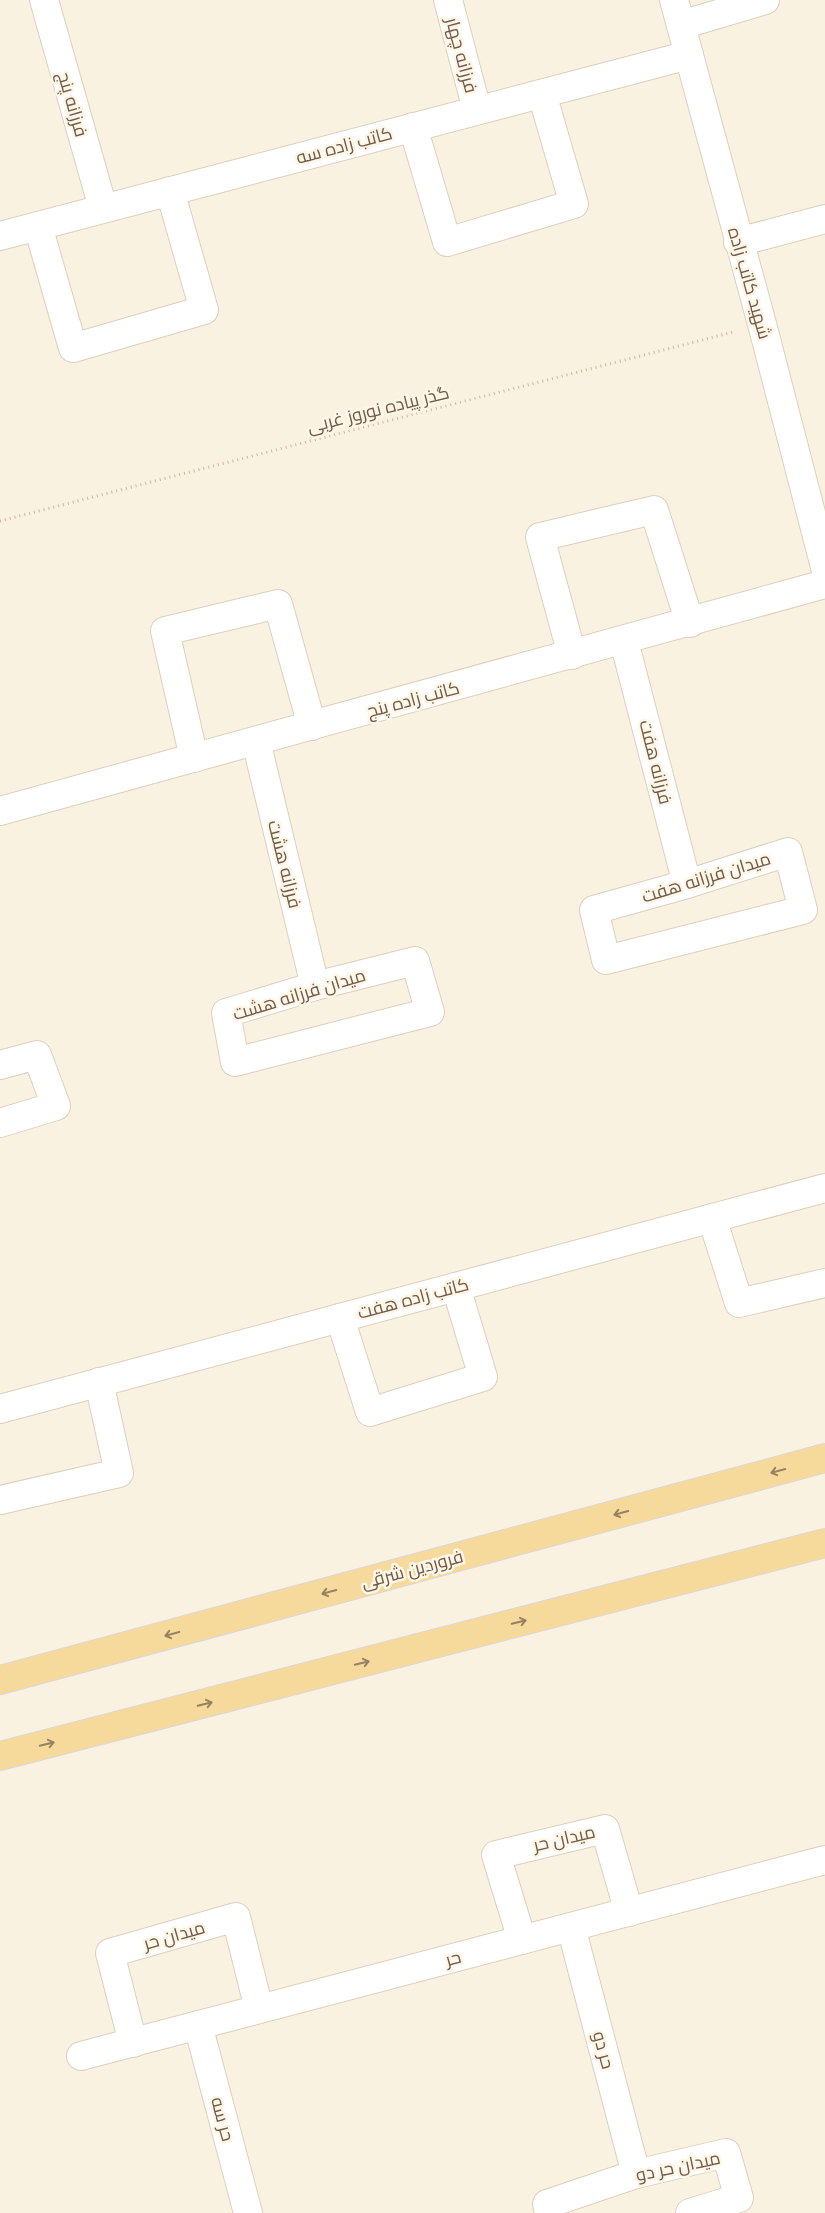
<svg xmlns="http://www.w3.org/2000/svg" width="825" height="2213" viewBox="0 0 825 2213" font-family="'Public Sans',Cairo,sans-serif">
	<style>
		.lines { fill: none; stroke-linecap: round; stroke-linejoin: round }
		.minor-casing { stroke: #ddcfbd; stroke-width: 30 }
		.major-casing { stroke: #dcd7d4; stroke-width: 30 }
		.path { stroke: #d2b59e; stroke-width: 3; stroke-dasharray: 1 4; stroke-linecap: butt }
		.minor { stroke: #fff; stroke-width: 28 }
		.major { stroke: #f6da9c; stroke-width: 28 }
		.oneway { stroke: #988063 }
		.labels { text-anchor: middle; dominant-baseline: central; stroke-width: 5; stroke-linejoin: round; paint-order: stroke }
		.street-label { font-size: 18px; fill: #6f594a; stroke: #fef6e6 }
	</style>
	<rect width="100%" height="100%" fill="#faf2e0"/>
	<g class="lines">
		<defs>
			<g id="minor">
				<polyline points="44,0 103,208"/>
				<polyline points="448,0 477,110"/>
				<polyline points="674,0 762,324 825,567"/>
				<polyline points="681,25 765,0"/>
				<polyline points="413,127 447,242 574,204 542,94"/>
				<polyline points="38,226 73,348 204,310 170,191"/>
				<polyline points="0,236 689,55"/>
				<polyline points="738,242 825,219"/>
				<polyline points="624,641 687,884"/>
				<polyline points="572,655 540,537 654,510 690,623"/>
				<polyline points="256,741 315,986"/>
				<polyline points="194,758 165,631 278,604 312,726"/>
				<polyline points="0,811 825,584"/>
				<polygon points="788,852 803,910 606,960 594,910 687,884"/>
				<polygon points="415,961 430,1012 235,1062 226,1013 315,986"/>
				<polyline points="0,1065 37,1055 56,1106 0,1123"/>
				<polyline points="712,1218 739,1303 825,1283"/>
				<polyline points="340,1318 370,1412 483,1377 456,1287"/>
				<polyline points="0,1409 825,1188"/>
				<polyline points="0,1500 119,1473 99,1382"/>
				<polyline points="571,1927 636,2174"/>
				<polyline points="522,1940 496,1855 605,1829 629,1912"/>
				<polyline points="198,2025 248,2213"/>
				<polyline points="133,2043 110,1953 236,1917 259,2009"/>
				<polyline points="81,2056 825,1860"/>
				<polyline points="549,2213 547,2204 636,2174 726,2153 739,2198 690,2213"/>
			</g>
			<g id="major">
				<polyline points="0,1680 825,1458"/>
				<polyline points="0,1756 825,1543"/>
			</g>
		</defs>
		<use href="#minor" class="minor-casing"/>
		<use href="#major" class="major-casing"/>
		<polyline class="path" points="0,521 733,332"/>
		<use href="#minor" class="minor"/>
		<use href="#major" class="major"/>
	</g>
	<defs><path id="oneway-shaft" d="M-6 0H5M1.5-3L5.5 0L1.5 3" fill="none" stroke-width="1.6" stroke-linecap="round" stroke-linejoin="round" transform="scale(1.25)"/></defs>
	<g class="oneway">
		<use href="#oneway-shaft" transform="translate(778 1471) rotate(165)"/>
		<use href="#oneway-shaft" transform="translate(621 1513) rotate(165)"/>
		<use href="#oneway-shaft" transform="translate(329 1592) rotate(165)"/>
		<use href="#oneway-shaft" transform="translate(519 1622) rotate(-14)"/>
		<use href="#oneway-shaft" transform="translate(172 1634) rotate(165)"/>
		<use href="#oneway-shaft" transform="translate(362 1663) rotate(-14)"/>
		<use href="#oneway-shaft" transform="translate(205 1704) rotate(-14)"/>
		<use href="#oneway-shaft" transform="translate(47 1744) rotate(-14)"/>
	</g>
	<g class="labels">
		<g class="street-label">
			<text transform="translate(462 55) rotate(75)">فرزانه چهار</text>
			<text transform="translate(73 104) rotate(74)">فرزانه پنج</text>
			<text transform="translate(344 145) rotate(-15)">کاتب زاده سه</text>
			<text transform="translate(750 283) rotate(74)">شهید کاتب زاده</text>
			<text transform="translate(378 409) rotate(-14)">گذر پیاده نوروز غربی</text>
			<text transform="translate(413 699) rotate(-15)">کاتب زاده پنج</text>
			<text transform="translate(656 762) rotate(76)">فرزانه هفت</text>
			<text transform="translate(285 864) rotate(76)">فرزانه هشت</text>
			<text transform="translate(706 877) rotate(-17)">میدان فرزانه هفت</text>
			<text transform="translate(299 994) rotate(-17)">میدان فرزانه هشت</text>
			<text transform="translate(413 1298) rotate(-15)">کاتب زاده هفت</text>
			<text transform="translate(412 1569) rotate(-15)">فروردین شرقی</text>
			<text transform="translate(564 1838) rotate(-13)">میدان حر</text>
			<text transform="translate(174 1935) rotate(-16)">میدان حر</text>
			<text transform="translate(453 1958) rotate(-15)">حر</text>
			<text transform="translate(604 2050) rotate(75)">حر دو</text>
			<text transform="translate(223 2119) rotate(75)">حر سه</text>
			<text transform="translate(678 2166) rotate(-12)">میدان حر دو</text>
		</g>
	</g>
</svg>
